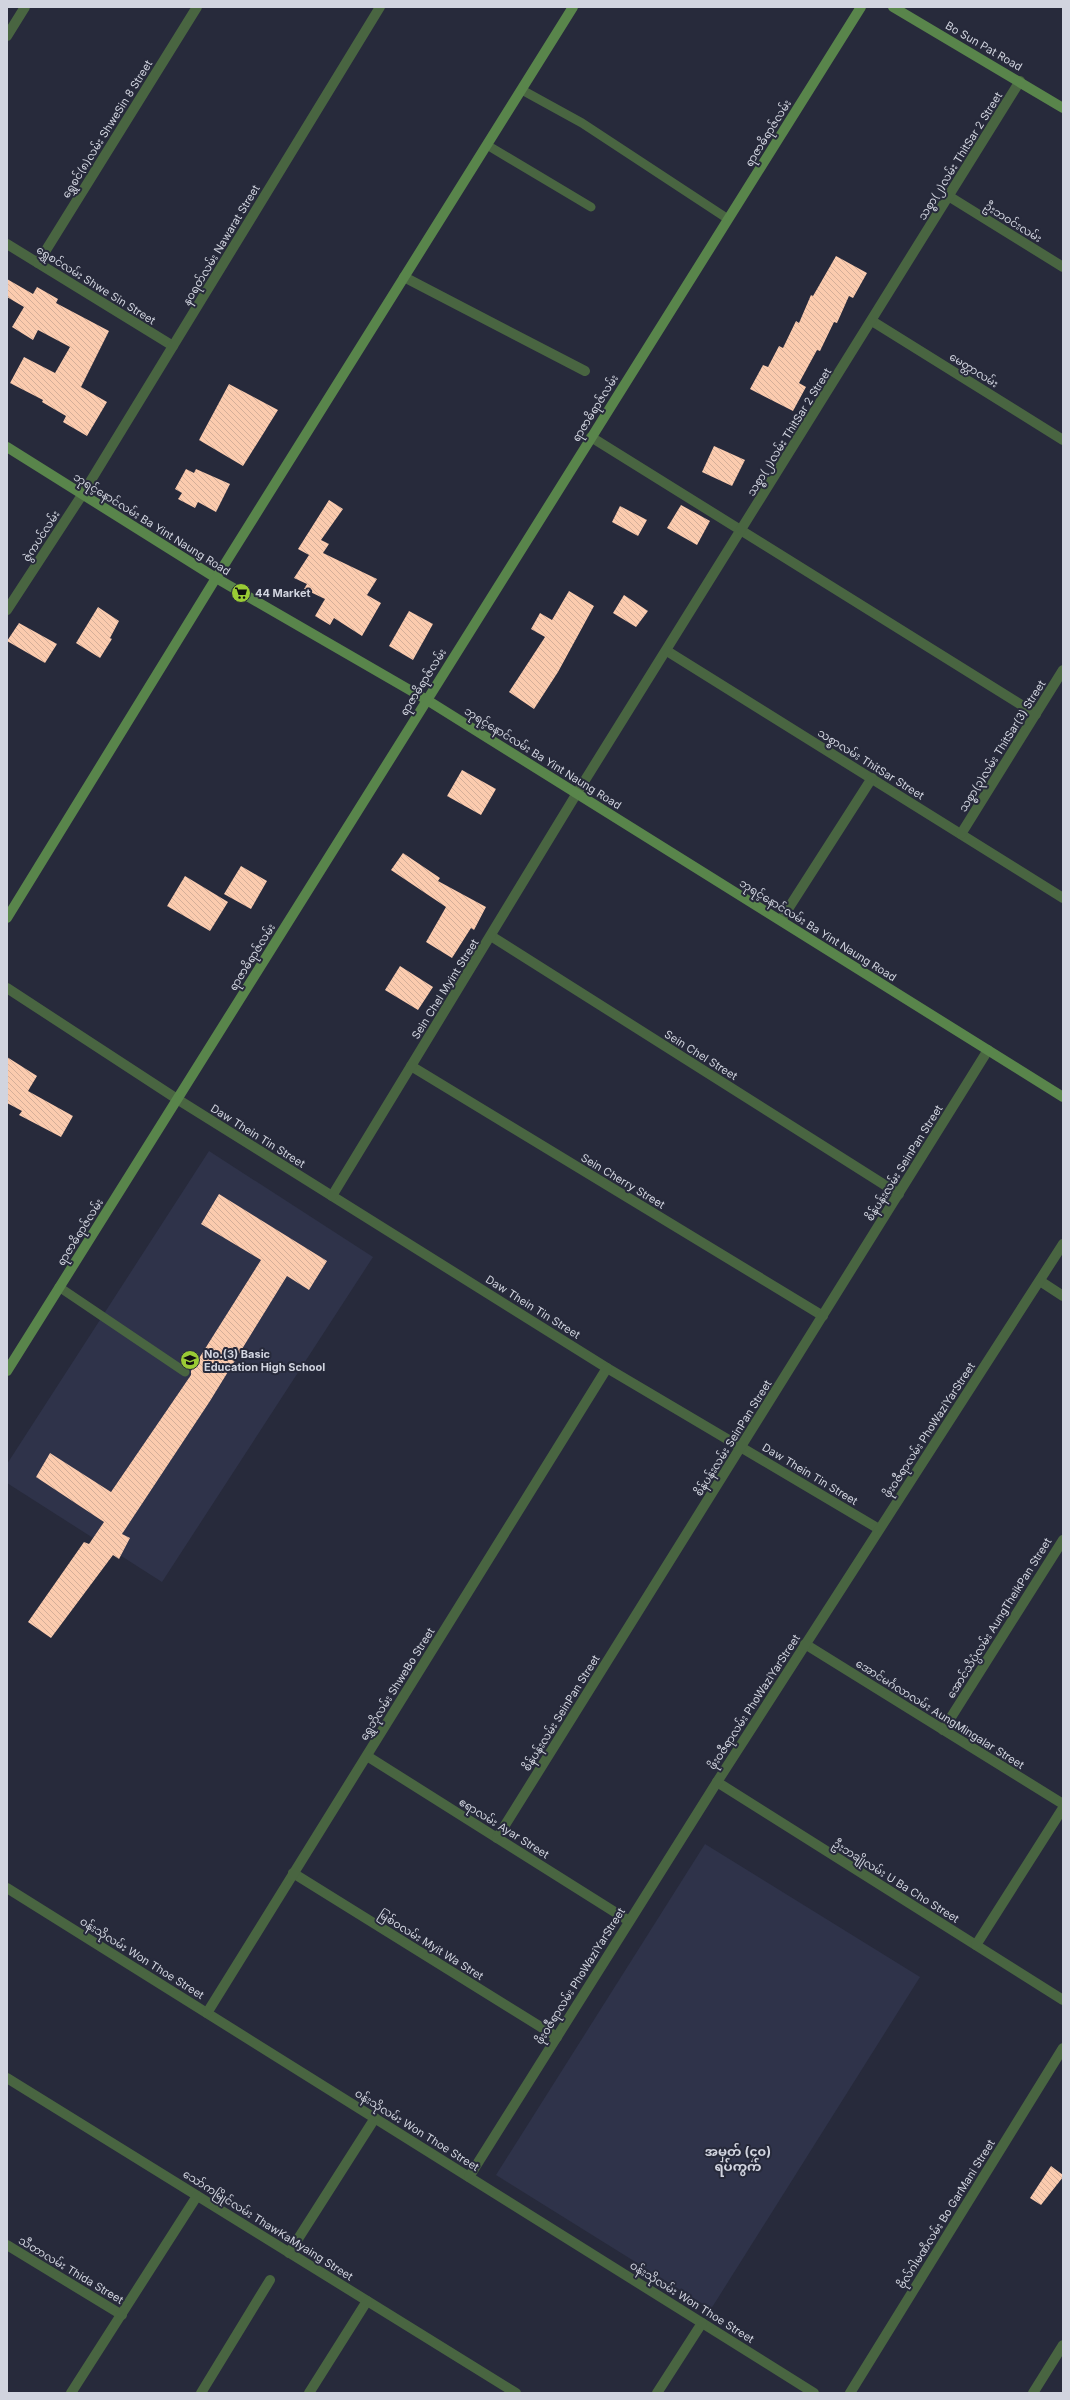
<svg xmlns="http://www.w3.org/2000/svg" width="1070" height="2400" viewBox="0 0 1070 2400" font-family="Inter,'Noto Sans Myanmar',sans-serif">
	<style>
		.built { fill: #2f334a }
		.building { fill: url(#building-back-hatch) }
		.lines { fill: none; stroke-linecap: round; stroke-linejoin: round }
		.lane { stroke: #496541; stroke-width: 9 }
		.street { stroke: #496541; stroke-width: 10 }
		.secondary { stroke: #59854b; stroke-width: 10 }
		.labels { text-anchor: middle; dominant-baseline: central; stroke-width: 4; stroke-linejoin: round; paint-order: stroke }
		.street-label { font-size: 11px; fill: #d1d4df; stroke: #272a3b }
		.poi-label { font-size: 11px; font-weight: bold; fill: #d1d4df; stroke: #272a3b; text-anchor: start }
		.quarter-label { font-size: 13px; font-weight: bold; fill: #d1d4df; stroke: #272a3b }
	</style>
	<defs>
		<pattern id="building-back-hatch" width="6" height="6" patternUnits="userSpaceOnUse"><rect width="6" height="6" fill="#fbcbae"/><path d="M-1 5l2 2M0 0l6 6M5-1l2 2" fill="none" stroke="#d5af99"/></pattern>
	</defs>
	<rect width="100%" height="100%" fill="#272a3b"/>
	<g class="built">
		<polygon points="209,1151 373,1257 162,1582 7,1483 7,1464"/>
		<polygon points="705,1844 920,1977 711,2309 496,2175"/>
	</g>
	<g class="building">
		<polygon points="836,256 867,273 853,298 849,296 837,323 834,322 820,351 817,350 799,383 806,387 793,411 750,389 763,365 768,367 779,346 783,348 796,321 799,323 811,295 813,296"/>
		<polygon points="7,279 33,294 37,287 58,299 56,303 109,331 81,387 107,402 87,436 63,422 66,416 42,402 43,400 10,383 24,357 55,373 70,347 38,330 33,340 12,327 24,307 7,297"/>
		<polygon points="229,384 278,410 243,466 199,440"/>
		<polygon points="714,446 745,460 732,486 702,472"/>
		<polygon points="186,469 194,473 196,469 230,484 216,512 198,502 195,508 178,499 182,493 175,489"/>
		<polygon points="329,500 343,509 321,540 329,544 323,553 377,579 367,595 381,603 362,636 334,618 330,625 315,616 325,599 304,589 307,584 294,578 309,555 298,549"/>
		<polygon points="681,505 710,521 697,545 667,528"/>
		<polygon points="620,506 647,520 638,536 612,522"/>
		<polygon points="569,591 594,606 558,672 534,709 509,692 545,637 531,629 540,613 552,620"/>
		<polygon points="624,595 648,611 636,627 613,613"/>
		<polygon points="98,607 119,621 110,638 112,639 100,658 76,643"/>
		<polygon points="409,611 433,624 413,660 389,646"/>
		<polygon points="19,623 57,644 45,663 7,641"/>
		<polygon points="462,770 496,789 481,815 447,796"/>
		<polygon points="403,853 440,878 438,881 486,907 474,930 471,928 452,958 426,942 446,907 391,870"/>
		<polygon points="241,866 267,881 251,909 224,894"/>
		<polygon points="185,876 228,902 210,931 167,906"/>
		<polygon points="400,966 433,987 418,1010 385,990"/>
		<polygon points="7,1057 37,1076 28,1091 73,1116 61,1137 19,1115 22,1111 7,1103"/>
		<polygon points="219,1194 327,1261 309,1290 287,1276 210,1401 122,1534 130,1538 119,1559 113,1555 51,1638 28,1622 84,1542 89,1544 104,1522 36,1477 50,1453 111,1492 191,1375 191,1371 261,1260 201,1224"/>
		<polygon points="1051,2166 1063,2175 1063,2177 1041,2205 1030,2198"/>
	</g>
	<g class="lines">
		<g class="lane">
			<polyline points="522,90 582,123 728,219"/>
			<polyline points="487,145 591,207"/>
			<polyline points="59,1287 185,1372"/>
		</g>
		<g class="street">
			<polyline points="7,36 25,7"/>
			<polyline points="950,197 1063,267"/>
			<polyline points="7,244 173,346"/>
			<polyline points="38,263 197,7"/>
			<polyline points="404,277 585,371"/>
			<polyline points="872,321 1063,440"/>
			<polyline points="591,437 1036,714"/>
			<polyline points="7,610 82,495 380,7"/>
			<polyline points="667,651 1063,898"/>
			<polyline points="961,834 1063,670"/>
			<polyline points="781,920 872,778"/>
			<polyline points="491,936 899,1194"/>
			<polyline points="7,988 177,1099 607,1368 879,1529"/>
			<polyline points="411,1066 823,1316"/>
			<polyline points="332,1196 577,793 1020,81"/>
			<polyline points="1040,1281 1063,1296"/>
			<polyline points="805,1644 1063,1804"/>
			<polyline points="943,1730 1063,1540"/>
			<polyline points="367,1756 629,1921"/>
			<polyline points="717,1782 1063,2000"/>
			<polyline points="497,1838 988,1050"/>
			<polyline points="293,1873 557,2037"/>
			<polyline points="7,1888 814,2393"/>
			<polyline points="976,1945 1063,1808"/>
			<polyline points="207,2013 607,1368"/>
			<polyline points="7,2078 516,2393"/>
			<polyline points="469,2177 717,1782 1063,1244"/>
			<polyline points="7,2245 122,2315"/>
			<polyline points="289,2253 375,2118"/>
			<polyline points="71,2393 197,2196"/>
			<polyline points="201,2393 270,2280"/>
			<polyline points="309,2393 367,2301"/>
			<polyline points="657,2393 702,2323"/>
			<polyline points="850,2393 1063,2048"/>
			<polyline points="1033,2393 1063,2345"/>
		</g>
		<g class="secondary">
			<polyline points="893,7 1063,108"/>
			<polyline points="7,447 216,578 427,700 1063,1097"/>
			<polyline points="7,918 216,578 573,7"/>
			<polyline points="7,1371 861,7"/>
		</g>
	</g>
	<defs>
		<symbol id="supermarket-disc" viewBox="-11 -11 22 22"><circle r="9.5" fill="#9acb35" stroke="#272a3b"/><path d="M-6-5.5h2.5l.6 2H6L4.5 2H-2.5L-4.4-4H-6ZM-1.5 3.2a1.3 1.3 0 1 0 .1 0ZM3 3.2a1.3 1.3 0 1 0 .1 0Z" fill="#111"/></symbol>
		<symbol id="school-disc" viewBox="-11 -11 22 22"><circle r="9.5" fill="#9acb35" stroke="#272a3b"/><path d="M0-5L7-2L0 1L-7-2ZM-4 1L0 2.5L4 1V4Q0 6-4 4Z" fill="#111"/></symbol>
	</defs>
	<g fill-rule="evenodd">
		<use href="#supermarket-disc" x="230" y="582" width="22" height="22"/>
		<use href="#school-disc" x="179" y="1349" width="22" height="22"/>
	</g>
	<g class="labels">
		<g class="street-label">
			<text transform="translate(984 46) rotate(30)">Bo Sun Pat Road</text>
			<text transform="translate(107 129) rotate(-58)">ရွှေစင်(၈)လမ်း ShweSin 8 Street</text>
			<text transform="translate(768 133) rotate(-58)">ရာဇာဓိရာဇ်လမ်း</text>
			<text transform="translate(960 156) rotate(-58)">သစ္စာ(၂)လမ်း ThitSar 2 Street</text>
			<text transform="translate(1013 222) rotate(32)">ဦးဘဝင်းလမ်း</text>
			<text transform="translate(221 245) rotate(-59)">နဝရတ်လမ်း Nawarat Street</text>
			<text transform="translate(96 285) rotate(32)">ရွှေစင်လမ်း Shwe Sin Street</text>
			<text transform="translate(974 370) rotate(32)">မေတ္တာလမ်း</text>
			<text transform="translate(595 408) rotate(-58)">ရာဇာဓိရာဇ်လမ်း</text>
			<text transform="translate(789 432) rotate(-58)">သစ္စာ(၂)လမ်း ThitSar 2 Street</text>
			<text transform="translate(152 524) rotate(32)">ဘုရင့်နောင်လမ်း Ba Yint Naung Road</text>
			<text transform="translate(41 536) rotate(-57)">ဇွဲကပင်လမ်း</text>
			<text transform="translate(423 682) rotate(-58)">ရာဇာဓိရာဇ်လမ်း</text>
			<text transform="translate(1002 746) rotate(-58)">သစ္စာ(၃)လမ်း ThitSar(3) Street</text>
			<text transform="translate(543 758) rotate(32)">ဘုရင့်နောင်လမ်း Ba Yint Naung Road</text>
			<text transform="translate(871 764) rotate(32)">သစ္စာလမ်း ThitSar Street</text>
			<text transform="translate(818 930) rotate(32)">ဘုရင့်နောင်လမ်း Ba Yint Naung Road</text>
			<text transform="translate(252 957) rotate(-58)">ရာဇာဓိရာဇ်လမ်း</text>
			<text transform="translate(445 989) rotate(-58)">Sein Chel Myint Street</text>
			<text transform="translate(701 1055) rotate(32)">Sein Chel Street</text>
			<text transform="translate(258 1136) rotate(32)">Daw Thein Tin Street</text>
			<text transform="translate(904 1163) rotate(-58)">စိန်ပန်းလမ်း SeinPan Street</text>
			<text transform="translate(623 1181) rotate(31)">Sein Cherry Street</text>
			<text transform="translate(80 1232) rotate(-58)">ရာဇာဓိရာဇ်လမ်း</text>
			<text transform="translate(533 1307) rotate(32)">Daw Thein Tin Street</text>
			<text transform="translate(929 1430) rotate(-57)">ဖိုးဝဇီရာလမ်း PhoWaziYarStreet</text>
			<text transform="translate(733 1438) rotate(-58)">စိန်ပန်းလမ်း SeinPan Street</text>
			<text transform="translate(810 1474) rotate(31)">Daw Thein Tin Street</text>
			<text transform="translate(999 1618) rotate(-58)">အောင်သိပ္ပံလမ်း AungTheikPan Street</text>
			<text transform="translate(397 1684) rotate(-58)">ရွှေဘိုလမ်း ShweBo Street</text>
			<text transform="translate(754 1702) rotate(-57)">ဖိုးဝဇီရာလမ်း PhoWaziYarStreet</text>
			<text transform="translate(561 1713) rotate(-58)">စိန်ပန်းလမ်း SeinPan Street</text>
			<text transform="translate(940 1714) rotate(32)">အောင်မင်္ဂလာလမ်း AungMingalar Street</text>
			<text transform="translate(504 1828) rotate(32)">ဧရာလမ်း Ayar Street</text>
			<text transform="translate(896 1881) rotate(32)">ဦးဘချိုလမ်း U Ba Cho Street</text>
			<text transform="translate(431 1945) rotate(32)">မြစ်ဝလမ်း Myit Wa Stret</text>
			<text transform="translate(142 1958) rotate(32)">ဝန်းသိုလမ်း Won Thoe Street</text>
			<text transform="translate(580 1976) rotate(-58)">ဖိုးဝဇီရာလမ်း PhoWaziYarStreet</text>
			<text transform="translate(417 2130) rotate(32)">ဝန်းသိုလမ်း Won Thoe Street</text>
			<text transform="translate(946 2214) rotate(-58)">ဗိုလ်ဂါမဏိလမ်း Bo GarMani Street</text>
			<text transform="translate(268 2225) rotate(32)">သော်ကမြိုင်လမ်း ThawKaMyaing Street</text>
			<text transform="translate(71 2270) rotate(31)">သီတာလမ်း Thida Street</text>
			<text transform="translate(692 2302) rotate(32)">ဝန်းသိုလမ်း Won Thoe Street</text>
		</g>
		<g class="poi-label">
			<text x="255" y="593">44 Market</text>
			<text x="204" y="1354">No.(3) Basic<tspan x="204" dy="13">Education High School</tspan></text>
		</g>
		<g class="quarter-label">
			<text x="738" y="2151">အမှတ် (၄၀)<tspan x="738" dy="15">ရပ်ကွက်</tspan></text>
		</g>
	</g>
	<rect width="1070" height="2400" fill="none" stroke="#d1d4df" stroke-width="16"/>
</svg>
